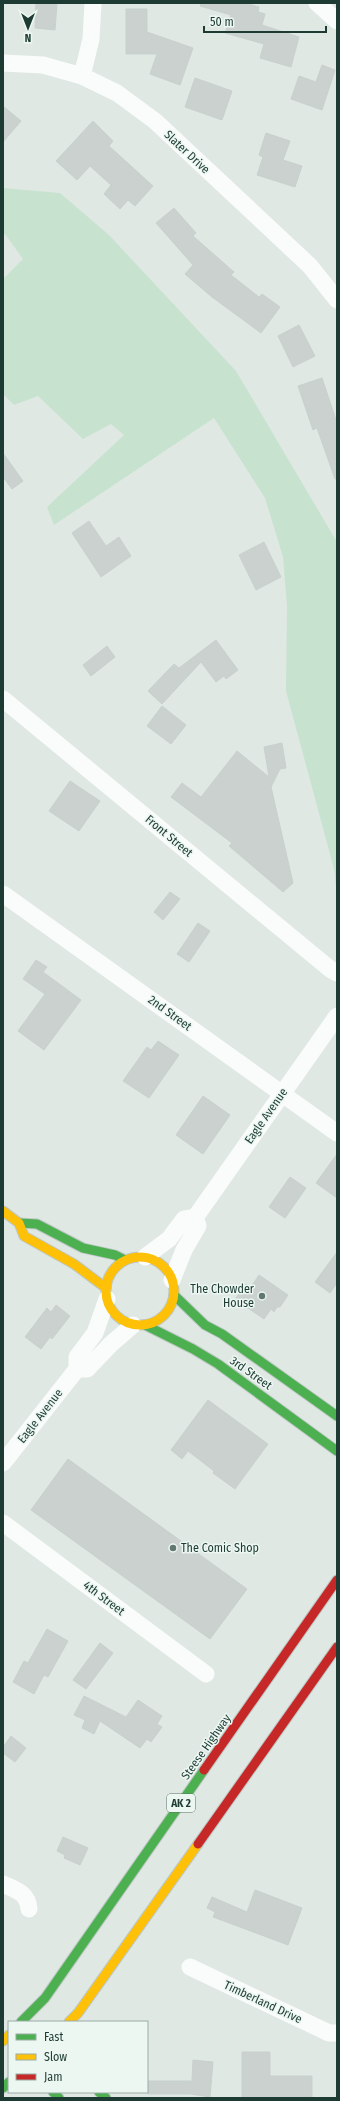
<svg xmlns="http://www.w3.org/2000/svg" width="340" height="2101" viewBox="0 0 340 2101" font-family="'Fira Sans Condensed',sans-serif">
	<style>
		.green { fill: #c7e3cf }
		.building { fill: #cad1ce; stroke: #c8d1cd }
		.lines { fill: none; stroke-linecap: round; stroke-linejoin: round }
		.fast-casing { stroke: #bcc7c3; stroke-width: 11 }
		.slow-casing { stroke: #bcc7c3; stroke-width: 11 }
		.jam-casing { stroke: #bcc7c3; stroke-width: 11 }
		.street { stroke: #fafcfb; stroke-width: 17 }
		.fast { stroke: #4caf50; stroke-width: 9 }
		.slow { stroke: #ffc107; stroke-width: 9 }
		.jam { stroke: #c62828; stroke-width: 9 }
		.poi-dot { fill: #617871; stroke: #edf7f2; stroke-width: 1.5 }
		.labels { text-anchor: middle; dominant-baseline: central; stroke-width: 3; stroke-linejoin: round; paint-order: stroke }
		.shield { fill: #edf7f2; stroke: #5b736c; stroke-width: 1 }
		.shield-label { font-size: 11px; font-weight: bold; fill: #1d3b33 }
		.street-label { font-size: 12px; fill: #1d3b33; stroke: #edf7f2 }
		.poi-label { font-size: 12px; fill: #1d3b33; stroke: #edf7f2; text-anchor: end }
	</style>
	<rect width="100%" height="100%" fill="#e0e8e4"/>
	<polygon class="green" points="3,188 60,193 109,235 236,371 337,542 337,897 334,869 286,691 287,606 283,557 265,498 214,418 54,525 47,507 124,435 111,424 83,439 38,396 14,405 3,394 3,279 23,259 5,234 3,235"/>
	<g class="building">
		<polygon points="36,3 57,3 55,30 35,28"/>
		<polygon points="201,3 245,3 259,7 258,12 265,14 262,25 299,37 291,67 260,58 264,44 225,33 231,15 200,6"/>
		<polygon points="126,9 147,9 147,32 193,48 180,85 150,74 157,54 126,54"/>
		<polygon points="322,65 335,70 322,110 291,99 299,76 316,82"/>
		<polygon points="195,78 232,91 222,120 185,107"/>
		<polygon points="3,106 21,121 3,142"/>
		<polygon points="93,121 113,141 109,146 153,186 135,206 128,200 120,209 104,194 111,185 90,166 77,180 56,161"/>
		<polygon points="266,133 290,141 283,160 302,166 295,187 257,175 263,157 259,155"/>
		<polygon points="174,208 196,233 193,236 234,272 231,275 259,297 262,294 280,307 261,333 212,297 185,274 193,265 156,223"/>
		<polygon points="299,325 315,356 293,367 278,336"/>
		<polygon points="322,378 337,423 337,479 335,479 317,428 313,430 298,386"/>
		<polygon points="3,453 23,481 12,489 3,477"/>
		<polygon points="89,521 106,546 119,537 131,556 101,577 72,533"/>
		<polygon points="264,542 281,577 256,590 239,555"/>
		<polygon points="216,640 238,670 226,679 224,676 216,682 201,662 162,704 148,691 174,664 179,668"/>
		<polygon points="107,646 115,657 91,676 83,665"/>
		<polygon points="162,706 186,725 171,744 147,726"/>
		<polygon points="282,743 286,768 280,769 271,787 293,883 283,892 229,846 232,843 171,797 182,783 201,797 237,751 269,777 264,747"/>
		<polygon points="70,781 100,801 79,831 49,811"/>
		<polygon points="170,892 180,899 163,920 154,912"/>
		<polygon points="198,923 210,931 189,962 177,954"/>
		<polygon points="36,960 47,967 43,972 81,1000 44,1050 18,1031 45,994 23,979"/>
		<polygon points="158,1041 179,1055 149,1098 123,1081 147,1047 151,1050"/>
		<polygon points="203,1096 230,1115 203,1154 176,1135"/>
		<polygon points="337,1154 337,1198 316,1183"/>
		<polygon points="290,1177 306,1188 285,1218 269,1207"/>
		<polygon points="337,1252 337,1283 330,1293 315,1282"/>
		<polygon points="259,1275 288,1295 280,1307 277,1307 274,1312 271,1309 264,1319 239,1302 240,1300 236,1298 246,1284 251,1287"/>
		<polygon points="56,1305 70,1316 52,1339 50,1337 41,1349 25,1337 47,1308 51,1312"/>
		<polygon points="208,1400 268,1444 235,1489 213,1473 214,1471 188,1451 182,1459 171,1450"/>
		<polygon points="68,1459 247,1589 210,1639 31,1510"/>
		<polygon points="47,1629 68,1641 48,1677 44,1675 34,1694 13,1682 24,1661 28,1663"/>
		<polygon points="100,1643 113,1653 86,1689 73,1680"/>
		<polygon points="84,1696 126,1717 138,1700 162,1716 157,1724 162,1727 151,1742 147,1739 140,1748 100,1721 94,1734 82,1728 85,1720 74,1715"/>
		<polygon points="11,1736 26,1748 15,1762 3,1753 3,1747"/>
		<polygon points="63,1837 88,1848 80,1865 64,1858 65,1855 57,1851"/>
		<polygon points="255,1890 302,1908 288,1945 213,1917 215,1912 207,1908 212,1897 247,1912"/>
		<polygon points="242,2052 270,2052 270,2076 312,2076 312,2098 242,2098"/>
		<polygon points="193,2060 213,2062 210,2097 191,2094 148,2094 148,2081 192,2081"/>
	</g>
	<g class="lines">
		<defs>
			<g id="fast">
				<polyline points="19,1223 37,1224 83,1248 115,1255 125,1260"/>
				<polyline points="174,1295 205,1325 222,1334 337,1416"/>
				<polyline points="145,1325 193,1349 218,1364 337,1451"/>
				<polyline points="21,2022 45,1998 204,1770"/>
				<polyline points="3,2088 9,2082"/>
				<polyline points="53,2092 59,2098"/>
				<polyline points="99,2092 106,2098"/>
			</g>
			<g id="slow">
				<polyline points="3,1211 19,1223 24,1236 74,1264 106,1288"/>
				<circle cx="140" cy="1291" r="34"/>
				<polyline points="69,2022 78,2013 198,1844"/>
				<polyline points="3,2041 9,2035"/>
			</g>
			<g id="jam">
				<polyline points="204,1770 337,1580"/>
				<polyline points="198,1844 337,1647"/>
			</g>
		</defs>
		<use href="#fast" class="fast-casing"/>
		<use href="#slow" class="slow-casing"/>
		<use href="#jam" class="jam-casing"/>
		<g class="street">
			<polyline points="317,3 337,21"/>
			<polyline points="3,63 43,65 82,76 117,93 155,121 310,266 337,300"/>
			<polyline points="82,76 91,39 93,3"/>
			<polyline points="3,699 330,969 337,973"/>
			<polyline points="3,894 337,1133"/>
			<polyline points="145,1257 169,1239 184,1219 195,1217 199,1212 337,1016"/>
			<polyline points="172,1280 184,1250 198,1226 195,1217"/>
			<polyline points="77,1369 87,1369 111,1344 133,1325"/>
			<polyline points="3,1463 77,1369 77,1357 95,1333 107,1299"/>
			<polyline points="3,1523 206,1674"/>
			<path d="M 3,1884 C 16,1890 28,1893 29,1909"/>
			<polyline points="190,1967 329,2033 337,2033"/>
		</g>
		<use href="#fast" class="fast"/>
		<use href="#slow" class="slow"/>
		<use href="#jam" class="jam"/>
	</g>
	<g class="poi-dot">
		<circle cx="262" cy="1296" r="4"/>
		<circle cx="173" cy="1548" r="4"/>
	</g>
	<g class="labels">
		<rect class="shield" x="167" y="1794" width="28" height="18" rx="3"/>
		<g class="shield-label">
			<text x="181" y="1803">AK 2</text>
		</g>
		<g class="street-label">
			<text transform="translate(187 152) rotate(43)">Slater Drive</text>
			<text transform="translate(169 836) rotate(40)">Front Street</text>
			<text transform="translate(170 1013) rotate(36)">2nd Street</text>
			<text transform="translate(266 1116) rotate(-55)">Eagle Avenue</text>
			<text transform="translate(251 1373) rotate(35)">3rd Street</text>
			<text transform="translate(40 1416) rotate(-52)">Eagle Avenue</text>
			<text transform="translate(104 1598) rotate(37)">4th Street</text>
			<text transform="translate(206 1747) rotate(-55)">Steese Highway</text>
			<text transform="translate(263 2002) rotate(25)">Timberland Drive</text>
		</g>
		<g class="poi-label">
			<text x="254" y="1289">The Chowder<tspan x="254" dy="14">House</tspan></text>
			<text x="181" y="1548" text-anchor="start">The Comic Shop</text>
		</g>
	</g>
	<rect width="340" height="2101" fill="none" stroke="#1d3b33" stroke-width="8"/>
	<rect x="8" y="2021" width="140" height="72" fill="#edf7f2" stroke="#9aaca6"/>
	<rect x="16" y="2034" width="20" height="6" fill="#4caf50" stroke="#9aaca6"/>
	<text x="44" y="2041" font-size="12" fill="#1d3b33">Fast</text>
	<rect x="16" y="2054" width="20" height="6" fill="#ffc107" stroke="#9aaca6"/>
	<text x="44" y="2061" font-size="12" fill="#1d3b33">Slow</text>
	<rect x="16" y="2074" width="20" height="6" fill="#c62828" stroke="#9aaca6"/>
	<text x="44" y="2081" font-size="12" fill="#1d3b33">Jam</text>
	<g transform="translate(28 28) rotate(180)" stroke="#edf7f2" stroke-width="3" paint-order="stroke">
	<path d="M0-3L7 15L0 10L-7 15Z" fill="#1d3b33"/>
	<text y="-6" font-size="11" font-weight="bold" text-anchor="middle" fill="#1d3b33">N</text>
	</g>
	<path d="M204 26v6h122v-6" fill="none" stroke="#1d3b33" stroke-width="2"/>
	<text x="210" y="26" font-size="12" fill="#1d3b33" stroke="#edf7f2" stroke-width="3" paint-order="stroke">50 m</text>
</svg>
